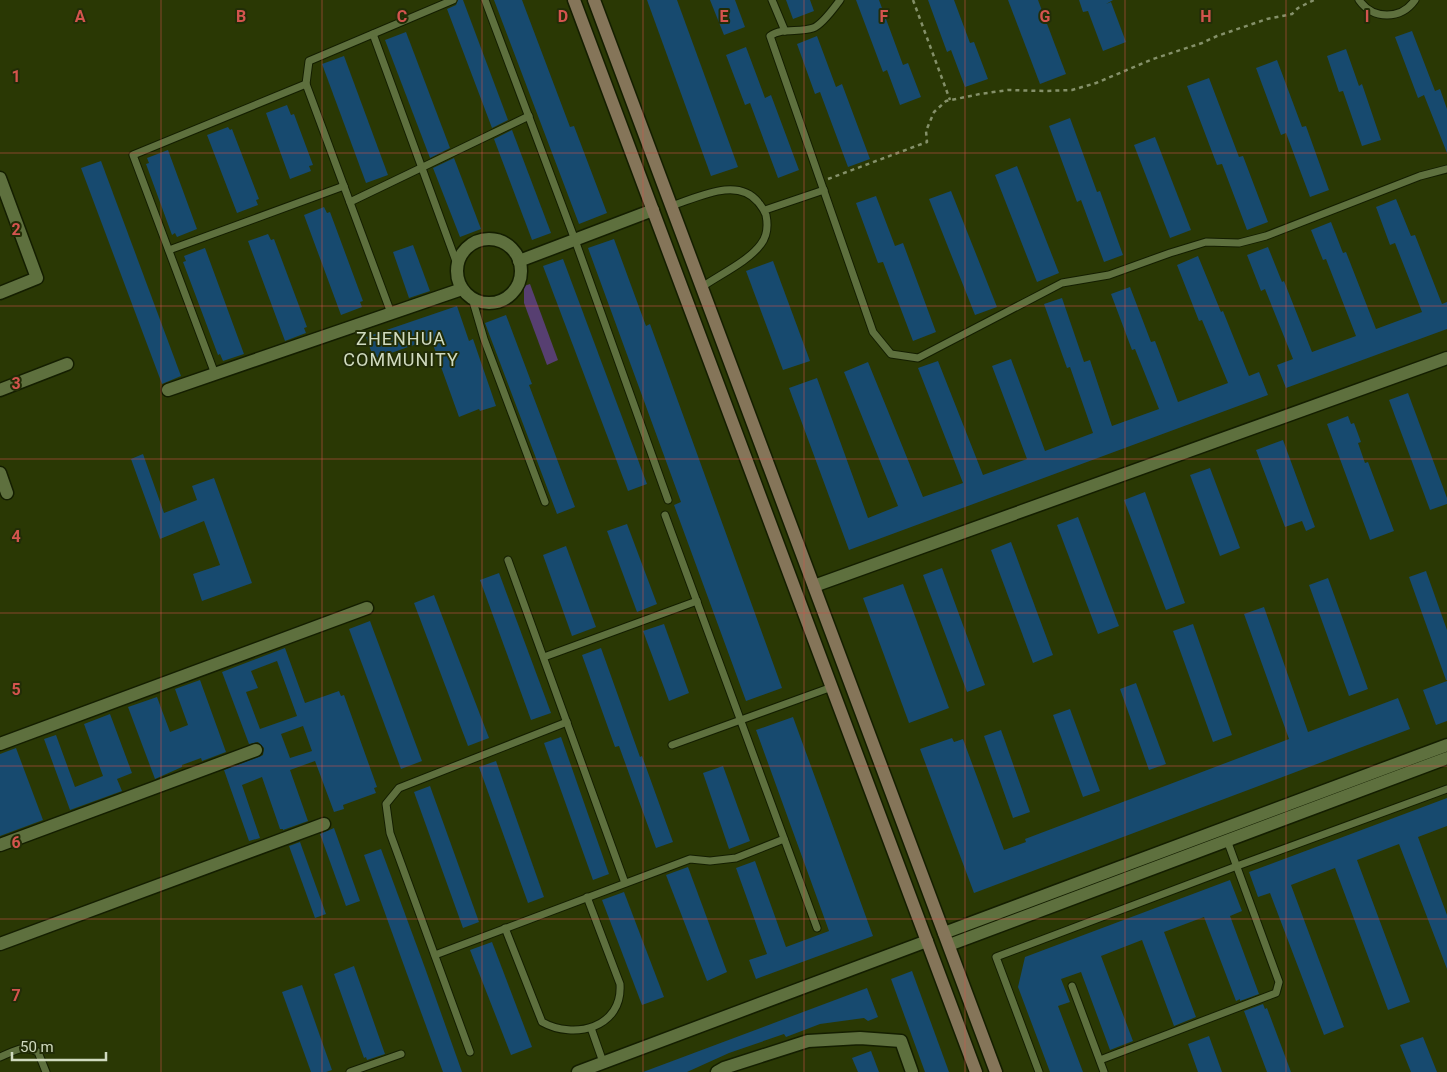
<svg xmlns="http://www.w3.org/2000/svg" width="1447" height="1072" viewBox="0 0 1447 1072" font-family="Roboto,sans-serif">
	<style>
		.green { fill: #573f71 }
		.building { fill: #174a6f; fill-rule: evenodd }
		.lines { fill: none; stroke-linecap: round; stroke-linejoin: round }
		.service-casing { stroke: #141e00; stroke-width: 9 }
		.minor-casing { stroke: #141e00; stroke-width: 15 }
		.tertiary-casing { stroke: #141e00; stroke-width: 15 }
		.secondary-casing { stroke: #141e00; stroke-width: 15 }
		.path { stroke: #849069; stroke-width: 2.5; stroke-dasharray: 4 4; stroke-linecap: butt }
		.service { stroke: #5e703e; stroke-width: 7 }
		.minor { stroke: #5e703e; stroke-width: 12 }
		.tertiary { stroke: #5e703e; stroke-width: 12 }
		.secondary { stroke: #857559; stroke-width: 12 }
		.grid { fill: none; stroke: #d4544e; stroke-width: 1; stroke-opacity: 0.55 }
		.labels { text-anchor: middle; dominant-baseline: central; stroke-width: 4; stroke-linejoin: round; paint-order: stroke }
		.quarter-label { font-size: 18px; letter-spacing: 1px; fill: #d0dabf; stroke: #222d07 }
		.grid-label { font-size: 16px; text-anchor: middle; font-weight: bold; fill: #d4544e; stroke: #222d07; stroke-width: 4; stroke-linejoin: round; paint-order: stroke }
	</style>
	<rect width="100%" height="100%" fill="#2a3804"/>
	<polygon class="green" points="530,284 558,360 547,365 524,303 524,286"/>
	<g class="building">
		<polygon points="458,0 463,0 508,120 492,128 447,9 456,5"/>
		<polygon points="494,0 522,0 570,127 574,126 607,213 579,224"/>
		<polygon points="647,0 677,0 738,167 711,176"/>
		<polygon points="710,0 735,0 745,27 724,35"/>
		<polygon points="786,0 810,0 814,11 793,19"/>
		<polygon points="856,0 879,0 903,65 908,63 921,97 900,105 887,70 883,72"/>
		<polygon points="928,0 954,0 970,43 974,42 988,79 965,87 951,50 947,52"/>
		<polygon points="1008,0 1038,0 1066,74 1040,84"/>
		<polygon points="1079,0 1113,0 1106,4 1111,2 1126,42 1103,51 1088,11 1083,12"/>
		<polygon points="1412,31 1435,91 1440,89 1447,109 1447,153 1424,95 1418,98 1395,37"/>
		<polygon points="406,32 450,148 430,158 385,40"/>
		<polygon points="817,36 836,87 842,84 870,159 848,167 820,92 815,94 797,44"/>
		<polygon points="746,47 765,98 771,95 799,170 778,178 750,103 745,105 726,55"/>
		<polygon points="1346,49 1359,86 1362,84 1381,140 1362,146 1343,91 1339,92 1327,56"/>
		<polygon points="344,56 388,175 366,183 322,64"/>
		<polygon points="1277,60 1302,127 1306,126 1329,190 1310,197 1286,133 1281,135 1256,68"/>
		<polygon points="1209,78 1239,157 1243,156 1268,222 1247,230 1222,164 1217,165 1187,86"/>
		<polygon points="287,105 291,115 294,114 313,165 309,166 311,171 290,179 266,113"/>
		<polygon points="1070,118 1097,192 1100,191 1123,255 1104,262 1081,200 1077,202 1049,126"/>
		<polygon points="228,127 230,130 232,129 259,199 256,200 258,205 237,213 207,135"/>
		<polygon points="512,130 551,233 532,240 494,139"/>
		<polygon points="1155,137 1191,230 1170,238 1134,145"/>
		<polygon points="168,150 197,229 177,237 175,233 172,235 146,164 149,163 147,158"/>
		<polygon points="454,158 481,229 460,237 433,168"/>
		<polygon points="101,161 181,376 162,384 81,168"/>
		<polygon points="1017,166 1059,273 1037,282 995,175"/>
		<polygon points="951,191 997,307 975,315 929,199"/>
		<polygon points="876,196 895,246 903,243 936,332 913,341 883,262 878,263 856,203"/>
		<polygon points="1396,199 1411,236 1415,235 1442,304 1447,302 1447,329 1286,388 1277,365 1293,359 1265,289 1261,291 1247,255 1268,247 1282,282 1284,281 1312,352 1356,336 1326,259 1323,260 1311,230 1331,222 1343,253 1346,252 1376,329 1422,312 1395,243 1390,245 1376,207"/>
		<polygon points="324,207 327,213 330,212 363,301 360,302 362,307 341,315 304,215"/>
		<polygon points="268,234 271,240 274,239 307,327 304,328 306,333 285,341 248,241"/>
		<polygon points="614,239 646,326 650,324 782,688 746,701 674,505 681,502 588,248"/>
		<polygon points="413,245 430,291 409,298 393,252"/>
		<polygon points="205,248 244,354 223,361 220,354 218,355 183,262 186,261 184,256"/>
		<polygon points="1198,256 1221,312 1223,311 1249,376 1259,372 1268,395 849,550 789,388 817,378 868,518 898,506 844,372 868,362 923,497 963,483 918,368 938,361 983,475 1027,459 992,366 1011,359 1045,451 1093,433 1070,367 1067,368 1044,304 1062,298 1084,362 1090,360 1112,426 1159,409 1135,349 1132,350 1111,294 1130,287 1151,342 1155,341 1178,402 1228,383 1202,320 1199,321 1177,265"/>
		<polygon points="563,259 647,484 628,491 543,266"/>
		<polygon points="773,261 810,361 783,370 746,271"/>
		<polygon points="457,306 469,341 473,339 496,406 480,411 479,409 459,417 431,339 374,359 366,337"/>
		<polygon points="506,315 532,384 529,385 575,507 557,514 485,323"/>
		<polygon points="1408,393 1447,498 1447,504 1430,510 1389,400"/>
		<polygon points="1348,416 1351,424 1354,423 1361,442 1358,443 1365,463 1368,462 1394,531 1370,540 1327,424"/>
		<polygon points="1283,440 1315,527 1306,531 1302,521 1285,527 1256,450"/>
		<polygon points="143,454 164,513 197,500 192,486 214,478 252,583 202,601 193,574 220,565 204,521 160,539 131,459"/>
		<polygon points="1210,468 1240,548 1220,556 1190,475"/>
		<polygon points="1145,492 1185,603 1166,610 1124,500"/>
		<polygon points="1078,517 1119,626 1098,634 1057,525"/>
		<polygon points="627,524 657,604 637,612 607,531"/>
		<polygon points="1011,542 1053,655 1033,663 991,550"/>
		<polygon points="566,546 596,627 572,636 543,555"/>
		<polygon points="942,568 985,685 967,692 923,575"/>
		<polygon points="1426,571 1447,630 1447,680 1446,680 1409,577"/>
		<polygon points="499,573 551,713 531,720 480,580"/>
		<polygon points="1328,578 1368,689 1349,696 1309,585"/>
		<polygon points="903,584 949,708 909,723 863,598"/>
		<polygon points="434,595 489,738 468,746 414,603"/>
		<polygon points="1264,607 1308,732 1398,698 1410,729 974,893 920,749 952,738 954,742 963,739 1004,850 1026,842 1025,839 1289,739 1244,614"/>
		<polygon points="370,621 422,761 401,769 349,629"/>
		<polygon points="664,624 689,693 669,701 643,631"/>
		<polygon points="1193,624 1232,735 1213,742 1173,631"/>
		<path d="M 285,648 L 305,703 L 339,691 L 341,696 L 344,695 L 377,787 L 374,788 L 376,793 L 343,805 L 344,809 L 334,812 L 315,761 L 290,770 L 308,821 L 283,830 L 283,829 L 280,829 L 262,777 L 242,785 L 260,838 L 249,841 L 224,770 L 259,757 L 263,755 L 264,748 L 258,742 L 249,744 L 222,672 ZM 277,661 L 297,716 L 260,729 L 246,692 L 258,688 L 251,671 ZM 303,726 L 312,751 L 290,758 L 281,734 Z"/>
		<polygon points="601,648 640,757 642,756 673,842 656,848 619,746 615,747 582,655"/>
		<polygon points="200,680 226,752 202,761 201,758 182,765 182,767 155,779 128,707 157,697 170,732 188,725 175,689"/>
		<polygon points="1447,681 1447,721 1436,725 1423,690"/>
		<polygon points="1136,683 1166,764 1149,770 1120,689"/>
		<polygon points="1070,709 1100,791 1083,797 1053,715"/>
		<polygon points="110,714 132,773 117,779 122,791 70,810 44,739 56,735 75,787 103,776 84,724"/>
		<polygon points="793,717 873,936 756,979 749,960 767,954 736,868 755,861 786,947 829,931 756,730"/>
		<polygon points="1001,730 1030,812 1013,818 984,736"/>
		<polygon points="561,737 609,874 593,880 544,743"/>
		<polygon points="16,748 43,820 0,836 0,754"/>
		<polygon points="496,761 544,897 528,903 479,767"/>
		<polygon points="723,766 750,841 729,849 703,773"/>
		<polygon points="430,786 479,922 463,928 414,792"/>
		<polygon points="1447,798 1447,826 1418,837 1447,915 1447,969 1399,844 1357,860 1410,1002 1388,1010 1335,868 1291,885 1344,1027 1324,1035 1270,893 1258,897 1249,872"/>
		<polygon points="334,828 360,901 346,906 320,834"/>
		<polygon points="300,842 326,914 315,918 289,846"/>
		<polygon points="381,849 425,968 462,1072 443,1072 407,974 364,855"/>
		<polygon points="688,867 727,972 707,981 666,875"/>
		<polygon points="1230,880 1242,911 1230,916 1259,994 1240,1001 1240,999 1236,1001 1204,917 1164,932 1196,1017 1174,1026 1142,940 1101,956 1133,1041 1110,1050 1081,972 1061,979 1070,1002 1058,1006 1083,1072 1050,1072 1018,987 1025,957"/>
		<polygon points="624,892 664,997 642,1005 602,900"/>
		<polygon points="492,942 532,1047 511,1055 470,950"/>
		<polygon points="354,966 385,1054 367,1060 366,1057 364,1058 334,974"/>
		<polygon points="912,971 949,1072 925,1072 891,979"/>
		<polygon points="302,985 332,1070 326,1072 311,1072 282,992"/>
		<polygon points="867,988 878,1017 868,1021 864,1018 820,1024 786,1037 784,1034 729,1053 687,1072 643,1072"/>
		<polygon points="1263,1004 1265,1009 1267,1008 1291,1072 1267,1072 1244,1011"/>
		<polygon points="1209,1036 1222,1072 1198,1072 1188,1044"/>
		<polygon points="1423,1037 1437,1072 1411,1072 1400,1045"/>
		<polygon points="871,1051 879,1072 858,1072 852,1058"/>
	</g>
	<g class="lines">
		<defs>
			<g id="service">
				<polyline points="485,0 575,240 668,500"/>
				<polyline points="772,0 785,31"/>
				<path d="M 840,0 C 834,8 822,25 813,28 C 799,33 782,27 770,36 L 873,332 L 891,354 L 918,358 L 1062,283 L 1109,275 L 1170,253 L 1206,242 L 1239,243 L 1266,236 L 1420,176 L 1447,169"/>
				<path d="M 1359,0 C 1373,20 1401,20 1415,0"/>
				<polyline points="373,34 457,264"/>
				<polyline points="306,84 309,61 453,0"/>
				<polyline points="350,202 529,116"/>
				<path d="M 671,206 C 697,198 737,176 758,202 C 761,206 764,209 766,215 C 768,225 768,235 761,244 C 749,261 719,275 702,287"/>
				<polyline points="765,210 824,190"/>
				<polyline points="169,250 344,186"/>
				<polyline points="472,298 484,339 545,502"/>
				<polyline points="215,374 133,155 306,84 391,313"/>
				<polyline points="665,515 817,928"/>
				<polyline points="508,560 625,883"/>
				<polyline points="544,657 697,601"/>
				<polyline points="672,745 832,687"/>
				<path d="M 505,928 L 542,1022 C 574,1040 623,1028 620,984 L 587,897"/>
				<polyline points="435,955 690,859 710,861 736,858 784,839"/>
				<polyline points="1072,986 1104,1072"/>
				<polyline points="591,1028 603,1062"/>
				<polyline points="470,1052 390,833 386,804 399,788 567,722"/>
				<path d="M 0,1057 C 15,1051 23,1044 38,1052 L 46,1072"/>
				<polyline points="1100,1060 1276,993 1279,982 1227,840"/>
				<polyline points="350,1072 401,1054"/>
				<polyline points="1039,1072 996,957 1237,866 1447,789"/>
			</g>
			<g id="minor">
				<polyline points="0,178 37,278 0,293"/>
				<circle cx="489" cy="271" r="32"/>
				<polyline points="519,261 653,210"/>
				<polyline points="0,390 67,364"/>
				<polyline points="168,390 462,289"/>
				<polyline points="0,473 7,493"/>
				<polyline points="814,586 1447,358"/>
				<polyline points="0,744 367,608"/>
				<polyline points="0,845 256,750"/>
				<polyline points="0,944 324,824"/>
				<polyline points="717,1072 724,1068 808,1041 860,1038 901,1041 912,1072"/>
			</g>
			<g id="tertiary">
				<polyline points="944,933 1447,745"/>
				<polyline points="949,945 1447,758"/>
				<polyline points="578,1072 927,941"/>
			</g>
			<g id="secondary">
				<polyline points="574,0 976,1072"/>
				<polyline points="594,0 996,1072"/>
			</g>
		</defs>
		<use href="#service" class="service-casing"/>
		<use href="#minor" class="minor-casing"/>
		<use href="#tertiary" class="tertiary-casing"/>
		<use href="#secondary" class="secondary-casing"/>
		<g class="path">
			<polyline points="913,0 950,100"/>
			<polyline points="828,179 927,142 926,131 934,112 946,101 980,94 1008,90 1045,91 1072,90 1096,83 1153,59 1202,43 1217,36 1267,19 1292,14 1298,8 1314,0"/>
		</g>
		<use href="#service" class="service"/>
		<use href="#minor" class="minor"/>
		<use href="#tertiary" class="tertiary"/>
		<use href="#secondary" class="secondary"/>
	</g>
	<path class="grid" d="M 161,0 L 161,1072M 322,0 L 322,1072M 482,0 L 482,1072M 643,0 L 643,1072M 804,0 L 804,1072M 965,0 L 965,1072M 1125,0 L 1125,1072M 1286,0 L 1286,1072M 0,153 L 1447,153M 0,306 L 1447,306M 0,459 L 1447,459M 0,613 L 1447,613M 0,766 L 1447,766M 0,919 L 1447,919"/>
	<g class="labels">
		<g class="quarter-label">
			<text x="401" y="338">ZHENHUA<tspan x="401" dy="21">COMMUNITY</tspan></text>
		</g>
	</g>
	<g class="grid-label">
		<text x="80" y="22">A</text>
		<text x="241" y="22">B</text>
		<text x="402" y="22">C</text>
		<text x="563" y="22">D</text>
		<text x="724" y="22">E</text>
		<text x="884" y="22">F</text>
		<text x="1045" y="22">G</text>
		<text x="1206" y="22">H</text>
		<text x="1367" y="22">I</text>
		<text x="16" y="82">1</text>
		<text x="16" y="235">2</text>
		<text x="16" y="389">3</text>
		<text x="16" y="542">4</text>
		<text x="16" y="695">5</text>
		<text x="16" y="848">6</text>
		<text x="16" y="1001">7</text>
	</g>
	<path d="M12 1052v8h94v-8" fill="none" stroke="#d0dabf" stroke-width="2.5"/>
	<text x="20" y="1052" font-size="15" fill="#d0dabf" stroke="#222d07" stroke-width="4" paint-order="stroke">50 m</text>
</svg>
